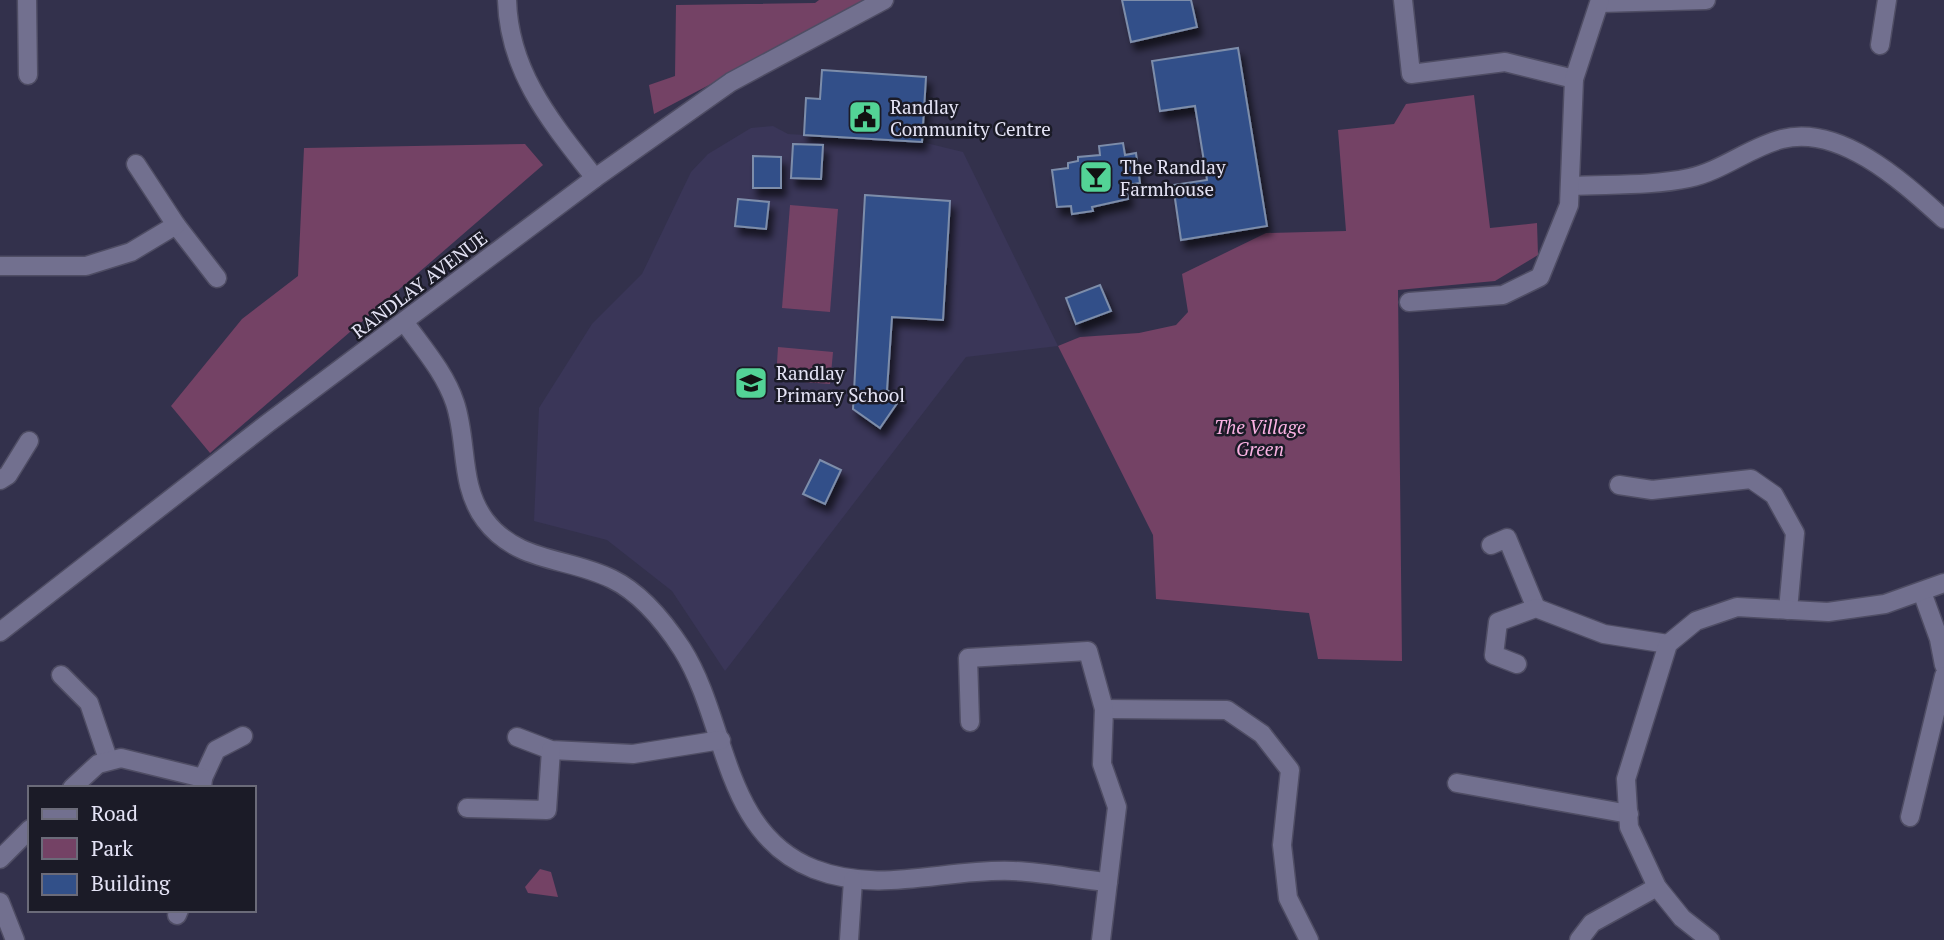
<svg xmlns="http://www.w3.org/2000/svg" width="1944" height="940" viewBox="0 0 1944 940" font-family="'PT Serif',serif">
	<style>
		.built { fill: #3a3658 }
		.green { fill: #744265 }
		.building { fill: #325089; stroke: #7d8daa; stroke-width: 2; filter: url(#shadow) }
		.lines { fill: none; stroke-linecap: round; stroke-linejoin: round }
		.minor-casing { stroke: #4f4d64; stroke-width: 21 }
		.minor { stroke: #72708f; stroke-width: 18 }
		.labels { text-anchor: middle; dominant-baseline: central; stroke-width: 5; stroke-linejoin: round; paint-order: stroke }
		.poi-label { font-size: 19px; fill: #e4e3f5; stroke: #1b1b27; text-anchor: start }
		.street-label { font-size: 19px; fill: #e4e3f5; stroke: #1b1b27 }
		.park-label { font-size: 19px; font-style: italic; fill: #fab2e3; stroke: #1b1b27 }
	</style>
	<defs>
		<filter id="shadow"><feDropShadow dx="4.5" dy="8" stdDeviation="3.5" flood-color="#0009"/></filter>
	</defs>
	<rect width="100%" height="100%" fill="#33314c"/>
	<polygon class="built" points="773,126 788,134 922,142 963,152 1058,346 966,357 725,671 672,591 607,540 534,521 539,408 592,324 642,274 691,172 708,154 751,128"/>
	<g class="green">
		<polygon points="819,0 870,0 654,114 649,85 675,76 676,5 815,3"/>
		<polygon points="1474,95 1490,228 1537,223 1538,255 1495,281 1398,290 1402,661 1318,659 1309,613 1156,599 1153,535 1058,346 1080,337 1139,333 1176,325 1188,312 1182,274 1266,233 1346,231 1338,130 1394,124 1406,104"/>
		<polygon points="525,144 543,165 210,453 171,406 242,319 298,276 304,148"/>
		<polygon points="790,205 838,209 830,312 782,308"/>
		<polygon points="778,347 833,352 830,384 776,380"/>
		<polygon points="540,869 551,872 558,897 528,893 525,887"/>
	</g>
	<g class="building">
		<polygon points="1122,0 1191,0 1197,27 1131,42"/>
		<polygon points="1238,48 1267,226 1181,240 1173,185 1207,180 1195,106 1160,111 1152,61"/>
		<polygon points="822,70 926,77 922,142 804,135 806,98 820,99"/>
		<polygon points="1123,143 1125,155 1136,153 1140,183 1126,185 1128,199 1092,207 1093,211 1072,214 1071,206 1057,207 1052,170 1068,168 1068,163 1078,161 1078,157 1100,155 1099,146"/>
		<polygon points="793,144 823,145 821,179 791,178"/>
		<polygon points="753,156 781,157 781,188 753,188"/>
		<polygon points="865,195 950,201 943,320 892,317 887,390 900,399 880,428 853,409"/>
		<polygon points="738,199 769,202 766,229 735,226"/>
		<polygon points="1100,285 1111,311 1076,324 1066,298"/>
		<polygon points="820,460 841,470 825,504 803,494"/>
	</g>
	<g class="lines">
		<defs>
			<g id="minor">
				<polyline points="27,0 28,75"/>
				<path d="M 507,0 C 509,73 552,123 595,178"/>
				<polyline points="1403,0 1411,74 1505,62 1574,79"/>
				<polyline points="1600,3 1706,0"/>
				<polyline points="1880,45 1887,0"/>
				<path d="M 1572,186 C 1610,184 1652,186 1689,178 C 1722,171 1750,147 1782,139 C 1841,124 1904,183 1944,219"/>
				<polyline points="176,225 217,278"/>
				<polyline points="0,266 86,266 131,252 176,225 136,164"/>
				<polyline points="1409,302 1503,295 1540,277 1569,205 1574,79 1600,0"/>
				<path d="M 405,323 C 423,348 445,373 455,403 C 468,442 459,485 485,520 C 517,563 568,557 612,579 C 641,593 665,623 682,649 C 728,722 722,833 814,869 C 881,895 945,868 1013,871 C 1044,872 1076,879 1108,882"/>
				<polyline points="0,480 8,475 29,441"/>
				<polyline points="1619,485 1652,490 1751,479 1774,495 1795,533 1788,610"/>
				<polyline points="1491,545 1507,538 1536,608"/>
				<polyline points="1922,592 1939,639 1944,665"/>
				<polyline points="0,632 268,423 595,178 731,82 884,0"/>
				<polyline points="1517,664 1494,655 1498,622 1536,608 1604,634 1668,644"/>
				<polyline points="61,675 89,703 108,759"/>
				<polyline points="1104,709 1227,710 1262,734 1290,770 1282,845 1288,898 1309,940"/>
				<polyline points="970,722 968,658 1088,651 1104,709 1102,764 1117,807 1101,940"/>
				<polyline points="517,737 551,750 633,754 721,740"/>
				<polyline points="203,778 216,750 243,736"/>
				<polyline points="1457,783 1629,814"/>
				<polyline points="72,788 98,764 121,758 203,778 202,788"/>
				<polyline points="467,808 547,810 551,750"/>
				<polyline points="1910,817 1944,676"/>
				<polyline points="0,859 30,829"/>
				<polyline points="0,902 15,940"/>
				<polyline points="177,915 179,910"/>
				<polyline points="849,940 853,880"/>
				<polyline points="1579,940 1592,923 1657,887"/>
				<polyline points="1710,940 1682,918 1657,887 1629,827 1626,779 1668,644 1696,621 1737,607 1828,612 1885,604 1944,583"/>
			</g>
		</defs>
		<use href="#minor" class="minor-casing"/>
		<use href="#minor" class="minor"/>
	</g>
	<defs>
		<symbol id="civic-square" viewBox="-11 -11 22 22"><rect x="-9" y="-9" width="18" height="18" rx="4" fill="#53d396" stroke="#1b1b27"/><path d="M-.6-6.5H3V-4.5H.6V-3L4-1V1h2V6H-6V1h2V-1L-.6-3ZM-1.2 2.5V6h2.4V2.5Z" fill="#111"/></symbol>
		<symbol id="bar-square" viewBox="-11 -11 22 22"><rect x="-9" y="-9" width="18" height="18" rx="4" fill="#53d396" stroke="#1b1b27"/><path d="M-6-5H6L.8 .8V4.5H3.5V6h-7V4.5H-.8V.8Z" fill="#111"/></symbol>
		<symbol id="school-square" viewBox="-11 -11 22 22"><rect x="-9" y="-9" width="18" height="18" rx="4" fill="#53d396" stroke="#1b1b27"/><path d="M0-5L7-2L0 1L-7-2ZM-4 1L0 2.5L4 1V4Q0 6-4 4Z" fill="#111"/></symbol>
	</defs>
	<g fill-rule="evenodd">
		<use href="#civic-square" x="846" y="98" width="38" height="38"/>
		<use href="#bar-square" x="1077" y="158" width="38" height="38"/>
		<use href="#school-square" x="732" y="364" width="38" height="38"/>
	</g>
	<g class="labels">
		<g class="poi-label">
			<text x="890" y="106">Randlay<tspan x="890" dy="22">Community Centre</tspan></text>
			<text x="1120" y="166">The Randlay<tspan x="1120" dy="22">Farmhouse</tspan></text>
			<text x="776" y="372">Randlay<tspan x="776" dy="22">Primary School</tspan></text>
		</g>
		<g class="street-label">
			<text transform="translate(419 284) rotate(-37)">RANDLAY AVENUE</text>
		</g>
		<g class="park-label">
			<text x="1260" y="426">The Village<tspan x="1260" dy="22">Green</tspan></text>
		</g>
	</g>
	<rect x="28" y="786" width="228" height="126" fill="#1b1b27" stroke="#6b6b79" stroke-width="2"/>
	<rect x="42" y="809" width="35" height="10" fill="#72708f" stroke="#6b6b79" stroke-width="2"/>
	<text x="91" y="821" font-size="21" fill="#e4e3f5">Road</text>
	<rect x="42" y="838" width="35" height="21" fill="#744265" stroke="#6b6b79" stroke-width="2"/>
	<text x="91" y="856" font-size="21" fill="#e4e3f5">Park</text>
	<rect x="42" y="874" width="35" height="21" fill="#325089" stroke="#6b6b79" stroke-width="2"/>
	<text x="91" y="891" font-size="21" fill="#e4e3f5">Building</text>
</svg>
